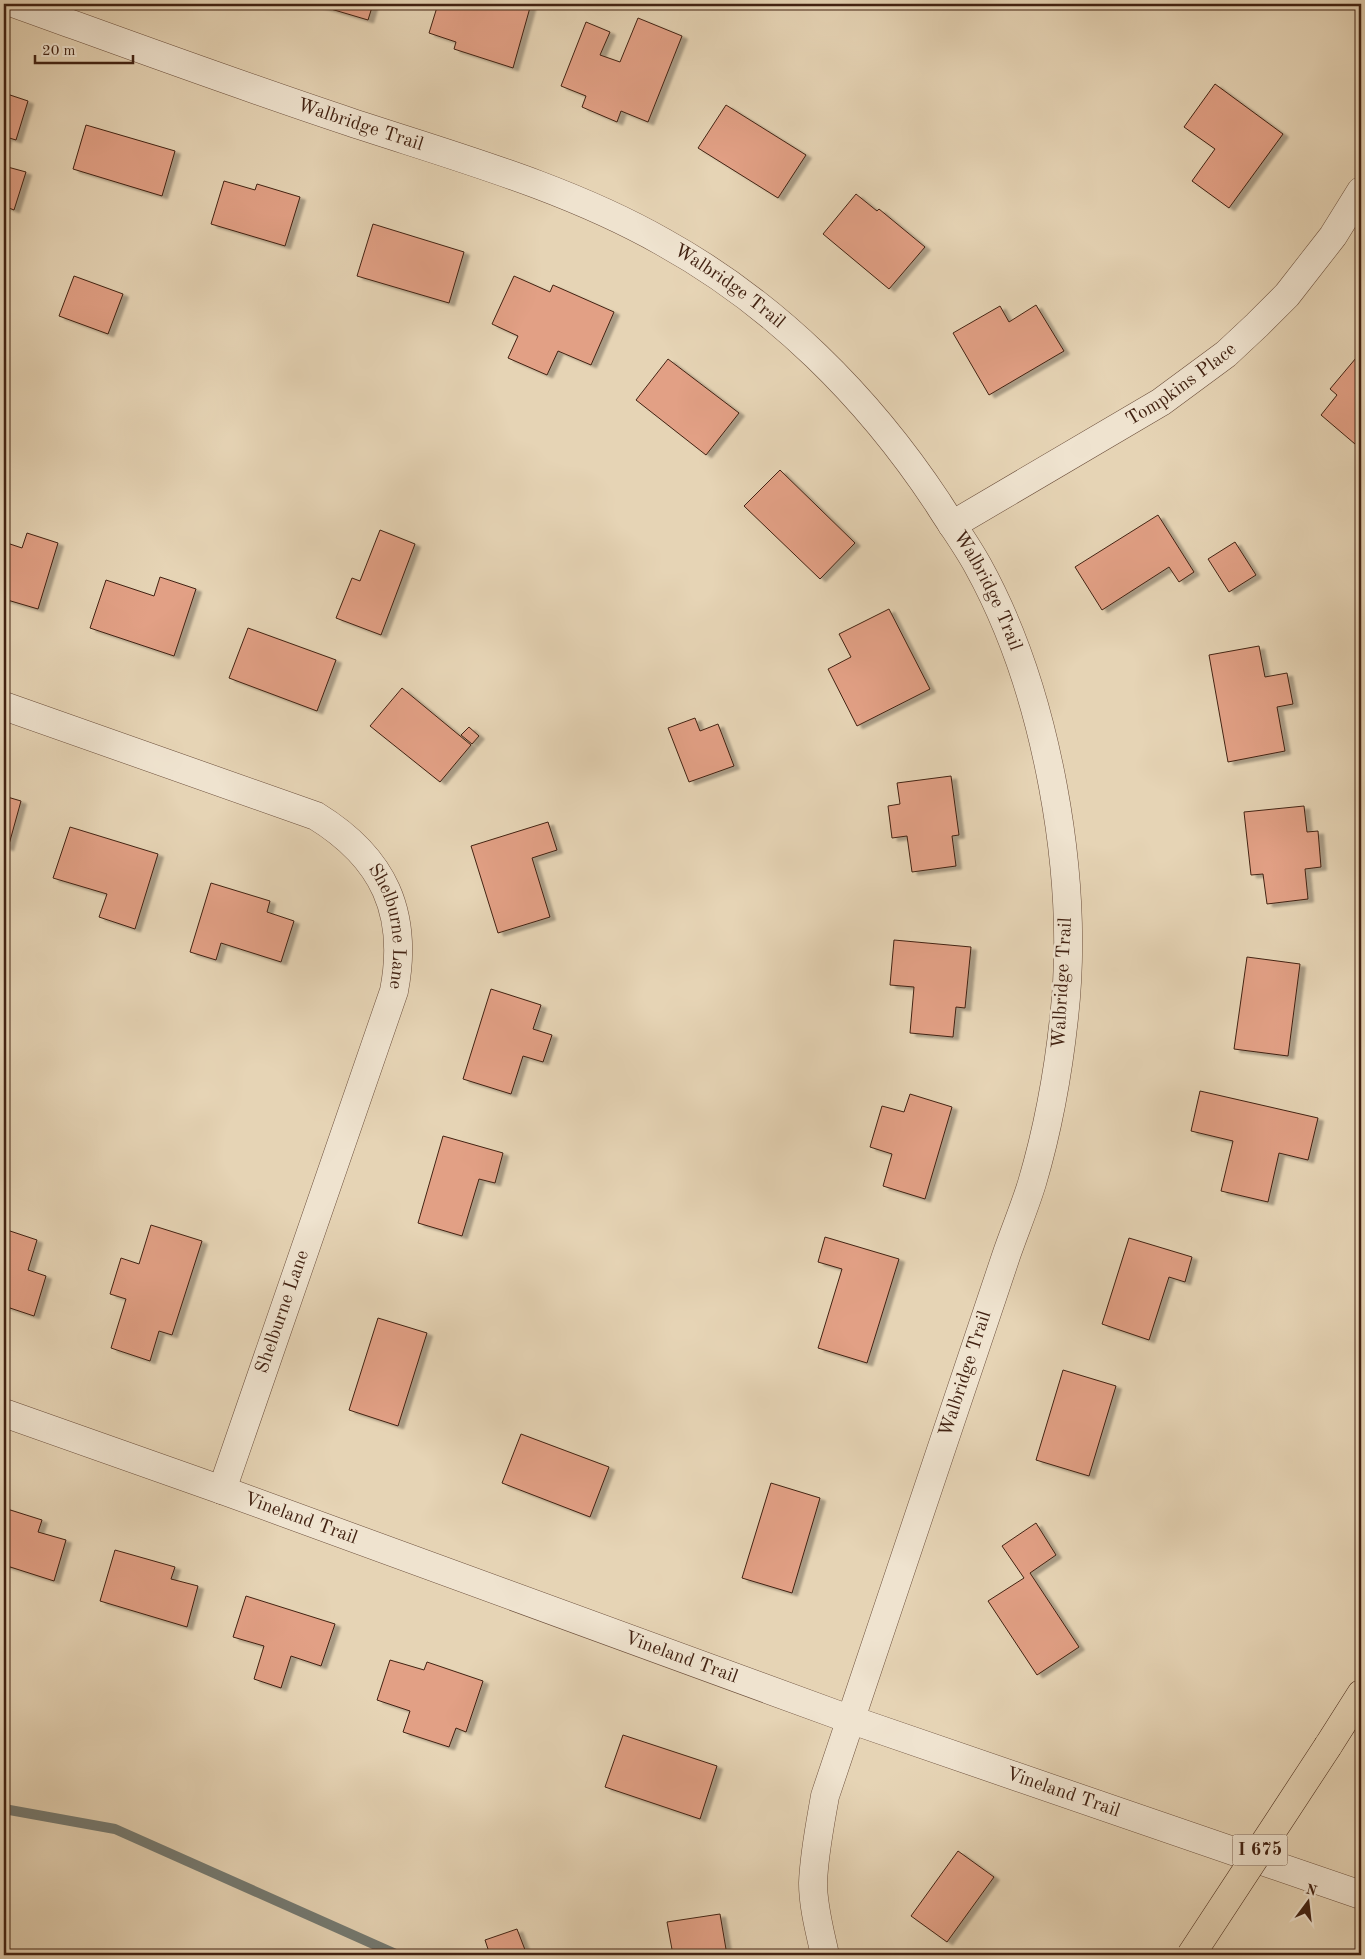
<svg xmlns="http://www.w3.org/2000/svg" width="1365" height="1959" viewBox="0 0 1365 1959" font-family="'Old Standard TT',serif">
	<style>
		.lines { fill: none; stroke-linecap: round; stroke-linejoin: round }
		.stream { stroke: #757b73; stroke-width: 10 }
		.building { fill: #e2a085; stroke: #422212; filter: url(#shadow) }
		.minor-casing { stroke: #6b4e3b; stroke-width: 29 }
		.highway-casing { stroke: #422212; stroke-width: 29 }
		.minor { stroke: #efe3cf; stroke-width: 28 }
		.highway { stroke: #e6d4b5; stroke-width: 28 }
		.highway-bridge-casing { stroke: #422212; stroke-width: 29; stroke-linecap: butt }
		.highway-bridge { stroke: #e6d4b5; stroke-width: 28 }
		.labels { text-anchor: middle; dominant-baseline: central; stroke-width: 5; stroke-linejoin: round; paint-order: stroke }
		.shield { fill: #efe3cf; stroke: #765c4b; stroke-width: 1 }
		.shield-label { font-size: 18px; font-weight: bold; fill: #422212 }
		.street-label { font-size: 19px; fill: #422212; stroke: #efe3cf }
	</style>
	<defs>
		<filter id="shadow"><feDropShadow dx="5.5" dy="3" stdDeviation="1" flood-color="#0004"/></filter>
	</defs>
	<rect width="100%" height="100%" fill="#e6d4b5"/>
	<filter id="stains"><feTurbulence type="fractalNoise" baseFrequency=".004" numOctaves="4"/><feColorMatrix values="0 0 0 0 .2 0 0 0 0 .09 0 0 0 0 .02 0 0 0 .5 -.17"/></filter>
	<radialGradient id="worn" r=".72"><stop offset=".6" stop-color="#630" stop-opacity="0"/><stop offset="1" stop-color="#630" stop-opacity=".3"/></radialGradient>
	<g class="lines">
		<polyline class="stream" points="4,1809 115,1829 398,1955"/>
	</g>
	<g class="building">
		<polygon points="314,4 373,4 368,20"/>
		<polygon points="438,4 481,4 494,8 495,4 531,4 513,68 454,49 456,42 429,33"/>
		<polygon points="638,18 682,36 648,122 621,111 617,122 582,107 586,96 561,86 586,22 610,32 600,55 620,62"/>
		<polygon points="1215,84 1283,134 1229,208 1192,181 1215,149 1184,127"/>
		<polygon points="4,93 28,101 16,140 6,137 4,145"/>
		<polygon points="726,105 806,155 778,198 698,148"/>
		<polygon points="86,125 175,151 162,196 73,169"/>
		<polygon points="4,166 26,172 14,210 4,206"/>
		<polygon points="224,181 255,190 257,184 300,197 285,246 211,224"/>
		<polygon points="856,194 877,211 879,209 925,247 889,289 823,234"/>
		<polygon points="373,224 464,252 449,303 357,276"/>
		<polygon points="74,276 123,294 108,334 59,316"/>
		<polygon points="514,276 550,292 553,285 614,312 591,365 558,351 547,375 508,358 518,336 492,324"/>
		<polygon points="1036,305 1064,351 989,395 953,333 1000,306 1009,322"/>
		<polygon points="1356,358 1361,362 1361,437 1355,444 1321,415 1337,395 1330,389"/>
		<polygon points="668,359 739,413 706,455 636,400"/>
		<polygon points="780,470 855,543 820,579 744,506"/>
		<polygon points="1158,515 1194,572 1179,582 1169,567 1102,610 1075,567"/>
		<polygon points="380,530 415,544 381,635 336,618 352,578 360,581"/>
		<polygon points="27,533 58,543 38,609 4,599 4,542 22,548"/>
		<polygon points="1235,542 1256,575 1229,592 1208,559"/>
		<polygon points="160,577 196,589 174,656 90,628 106,580 154,596"/>
		<polygon points="889,609 930,689 857,726 828,669 851,657 839,634"/>
		<polygon points="248,628 336,660 317,711 229,678"/>
		<polygon points="1259,646 1265,677 1287,673 1293,704 1277,707 1285,751 1228,762 1209,655"/>
		<polygon points="402,688 471,745 440,782 370,726"/>
		<polygon points="695,718 700,731 718,724 734,766 689,782 668,728"/>
		<polygon points="469,727 479,736 472,744 461,735"/>
		<polygon points="951,776 959,835 952,836 956,866 912,872 907,836 892,838 888,806 900,804 897,783"/>
		<polygon points="4,796 21,801 8,848 4,846"/>
		<polygon points="1304,806 1307,832 1318,831 1321,867 1305,869 1308,899 1267,904 1263,874 1251,875 1244,812"/>
		<polygon points="548,822 557,850 532,858 550,917 498,933 471,846"/>
		<polygon points="70,827 158,854 135,929 99,917 107,894 53,878"/>
		<polygon points="211,883 270,901 267,912 294,921 281,962 221,943 216,960 190,952"/>
		<polygon points="894,940 971,947 965,1008 956,1007 953,1037 910,1033 914,987 890,985"/>
		<polygon points="1247,957 1300,964 1288,1056 1234,1049"/>
		<polygon points="491,989 541,1005 533,1029 552,1035 543,1062 523,1056 511,1094 463,1079"/>
		<polygon points="1200,1091 1318,1118 1308,1160 1279,1153 1268,1202 1221,1191 1233,1141 1191,1131"/>
		<polygon points="910,1094 952,1107 925,1199 883,1186 892,1154 870,1147 882,1106 904,1112"/>
		<polygon points="443,1136 503,1153 495,1183 479,1179 462,1236 418,1223"/>
		<polygon points="151,1225 202,1241 172,1335 159,1331 150,1361 111,1348 126,1299 110,1294 121,1258 139,1264"/>
		<polygon points="4,1229 37,1240 28,1270 46,1276 34,1316 4,1306"/>
		<polygon points="825,1237 899,1259 867,1363 818,1348 842,1269 818,1262"/>
		<polygon points="1129,1238 1192,1257 1185,1282 1169,1277 1149,1340 1102,1324"/>
		<polygon points="378,1318 427,1333 398,1426 349,1410"/>
		<polygon points="1063,1370 1116,1386 1089,1476 1036,1460"/>
		<polygon points="521,1434 609,1467 590,1517 502,1483"/>
		<polygon points="771,1483 820,1498 792,1593 742,1578"/>
		<polygon points="4,1508 42,1520 38,1532 66,1540 54,1581 4,1565"/>
		<polygon points="1036,1523 1056,1555 1030,1573 1079,1647 1037,1675 988,1601 1024,1578 1002,1546"/>
		<polygon points="115,1550 175,1567 171,1579 198,1586 187,1627 100,1601"/>
		<polygon points="246,1596 335,1624 321,1666 291,1656 281,1688 254,1679 264,1646 233,1637"/>
		<polygon points="390,1660 424,1670 427,1662 483,1681 466,1732 456,1728 449,1747 403,1732 410,1711 377,1700"/>
		<polygon points="623,1735 717,1766 700,1819 605,1787"/>
		<polygon points="958,1851 994,1877 947,1942 911,1916"/>
		<polygon points="720,1914 727,1955 673,1955 667,1922"/>
		<polygon points="517,1929 527,1955 490,1955 485,1940"/>
	</g>
	<g class="lines">
		<defs>
			<g id="minor">
				<path id="s1" d="M 16,4 C 127,44 238,85 350,122 C 456,157 566,187 663,242 C 775,304 868,397 938,503 C 951,524 966,544 978,566 C 1047,691 1080,877 1064,1018 C 1058,1074 1048,1129 1032,1183 C 1025,1206 1015,1230 1007,1253 L 825,1796 C 820,1825 814,1854 813,1883 C 813,1907 820,1932 825,1955"/>
				<path id="s2" d="M 952,525 L 1161,402 L 1226,354 L 1257,325 L 1287,295 L 1333,236 L 1361,191"/>
				<path id="s3" d="M 4,706 L 316,816 C 384,858 409,913 394,991 L 222,1490"/>
				<path id="s4" d="M 4,1413 L 222,1490 L 849,1719 L 1361,1895"/>
			</g>
			<polyline id="highway" points="1328,1746 1361,1694"/>
		</defs>
		<use href="#minor" class="minor-casing"/>
		<use href="#highway" class="highway-casing"/>
		<use href="#minor" class="minor"/>
		<use href="#highway" class="highway"/>
		<defs>
			<polyline id="highway-bridge" points="1191,1955 1328,1746"/>
		</defs>
		<use href="#highway-bridge" class="highway-bridge-casing"/>
		<use href="#highway-bridge" class="highway-bridge"/>
	</g>
	<g class="labels">
		<rect class="shield" x="1232.5" y="1834.5" width="55" height="31" rx="4"/>
		<g class="shield-label">
			<text x="1260" y="1850">I 675</text>
		</g>
		<g class="street-label">
			<text stroke="none"><textPath href="#s1" startOffset="365">Walbridge Trail</textPath></text>
			<text stroke="none"><textPath href="#s1" startOffset="770">Walbridge Trail</textPath></text>
			<text stroke="none"><textPath href="#s2" startOffset="269">Tompkins Place</textPath></text>
			<text stroke="none"><textPath href="#s1" startOffset="1174">Walbridge Trail</textPath></text>
			<text stroke="none"><textPath href="#s3" startOffset="471">Shelburne Lane</textPath></text>
			<text transform="translate(1063 983) rotate(-87)">Walbridge Trail</text>
			<text transform="translate(283 1312) rotate(-71)">Shelburne Lane</text>
			<text transform="translate(966 1374) rotate(-72)">Walbridge Trail</text>
			<text stroke="none"><textPath href="#s4" startOffset="315">Vineland Trail</textPath></text>
			<text stroke="none"><textPath href="#s4" startOffset="720">Vineland Trail</textPath></text>
			<text stroke="none"><textPath href="#s4" startOffset="1125">Vineland Trail</textPath></text>
		</g>
	</g>
	<rect width="1365" height="1959" fill="none" stroke="#e6d4b5" stroke-width="20"/>
	<rect x="5" y="5" width="1355" height="1949" fill="none" stroke="#422212" stroke-width="2.5"/>
	<rect x="10" y="10" width="1345" height="1939" fill="none" stroke="#422212"/>
	<g transform="translate(1308 1902) rotate(15)" stroke="#efe3cf" stroke-width="4" paint-order="stroke">
	<path d="M0-4L9 19L0 12L-9 19Z" fill="#422212"/>
	<text y="-8" font-size="14" font-weight="bold" text-anchor="middle" fill="#422212">N</text>
	</g>
	<path d="M35 55v8h98v-8" fill="none" stroke="#422212" stroke-width="2.5"/>
	<text x="42" y="55" font-size="15" fill="#422212" stroke="#efe3cf" stroke-width="4" paint-order="stroke">20 m</text>
	<rect width="100%" height="100%" filter="url(#stains)"/>
	<rect width="100%" height="100%" fill="url(#worn)"/>
</svg>
